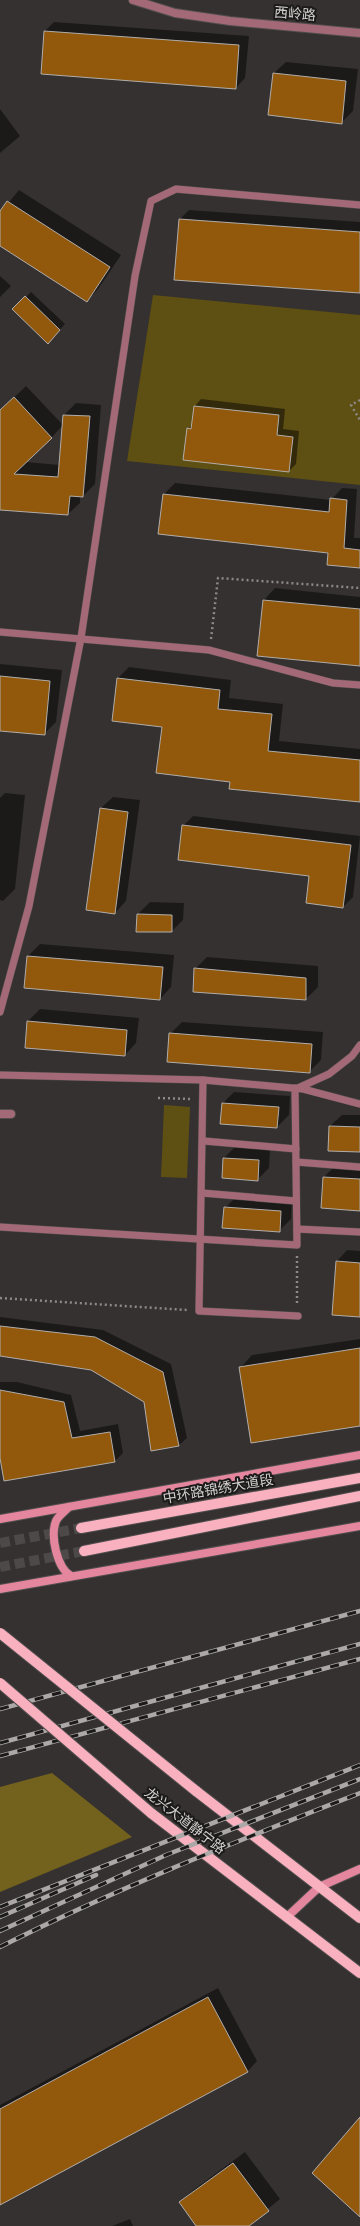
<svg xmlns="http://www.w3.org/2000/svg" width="360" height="2226" viewBox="0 0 360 2226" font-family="'Times New Roman','Noto Sans SC',serif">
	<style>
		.green { fill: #5e4f13 }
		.forest { fill: #73621d }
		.shadow { fill: #0007; fill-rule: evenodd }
		.building { fill: #92580b; stroke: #b0adaa }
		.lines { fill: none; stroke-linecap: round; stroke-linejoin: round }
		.primary-tunnel { stroke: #4d4948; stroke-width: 10; stroke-dasharray: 10 5; stroke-linecap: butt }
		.lane-casing { stroke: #514e4d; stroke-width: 8 }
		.street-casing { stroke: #514e4d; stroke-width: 10 }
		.secondary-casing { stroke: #514e4d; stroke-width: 10 }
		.primary-casing { stroke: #514e4d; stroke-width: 12 }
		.path { stroke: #8c8988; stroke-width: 2.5; stroke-dasharray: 2 3; stroke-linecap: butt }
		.lane { stroke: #a46976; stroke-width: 7 }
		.street { stroke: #a46976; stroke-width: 8 }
		.secondary { stroke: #e4869d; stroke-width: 8 }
		.primary { stroke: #f9b0bf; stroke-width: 10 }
		.rail-casing { stroke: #aba8a7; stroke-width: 4.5 }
		.rail { stroke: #1b1919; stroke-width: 3; stroke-dasharray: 9; stroke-linecap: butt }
		.primary-bridge-casing { stroke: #514e4d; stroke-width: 12; stroke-linecap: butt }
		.primary-bridge { stroke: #f9b0bf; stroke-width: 10 }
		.labels { text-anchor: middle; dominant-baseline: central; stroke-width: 4; stroke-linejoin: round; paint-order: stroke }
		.street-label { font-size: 14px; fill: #d3d1d0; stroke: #1b1919 }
	</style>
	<rect width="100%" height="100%" fill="#353130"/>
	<g class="green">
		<polygon points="153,295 360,315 360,485 127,461"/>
		<polygon points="164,1105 190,1107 187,1178 161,1177"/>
	</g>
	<polygon class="forest" points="52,1773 132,1837 0,1892 0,1787"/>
	<g class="shadow">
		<polygon points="54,22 249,36 245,78 236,88 45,31"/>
		<polygon points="286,62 358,69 353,111 341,123 274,73"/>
		<polygon points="0,109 20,136 0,153"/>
		<polygon points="19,190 121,255 98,289 87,301 0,245 0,213"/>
		<polygon points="189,210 360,222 360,292 180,219"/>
		<polygon points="0,276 11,286 0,297"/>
		<polygon points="31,292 65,324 48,342 14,309"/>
		<path d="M 26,386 L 63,425 L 64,415 L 76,403 L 101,405 L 95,484 L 83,496 L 80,496 L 80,503 L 68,514 L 0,509 L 0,411 ZM 63,425 L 60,465 L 25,462 L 52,437 Z"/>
		<polygon points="201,399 285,409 283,429 299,431 296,464 289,471 188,429 193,424 195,406"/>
		<polygon points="175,483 331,500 342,488 357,489 354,538 360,538 360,567 329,552 159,533 164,494"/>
		<polygon points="275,588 360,597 360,665 264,600"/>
		<polygon points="0,664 62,670 56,722 44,734 0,730"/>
		<polygon points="129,667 231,680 229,698 283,704 279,741 360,749 360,801 231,781 163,726 113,720 118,678"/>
		<polygon points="5,793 25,795 15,889 3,901 0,900 0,798"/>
		<polygon points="113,797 140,800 126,901 115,913 101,808"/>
		<polygon points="193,816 360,836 353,897 343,907 310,875 183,826"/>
		<polygon points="150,902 184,903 183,920 172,931 138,914"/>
		<polygon points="40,944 174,955 171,987 160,999 28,956"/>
		<polygon points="207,957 318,966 318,987 306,999 195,969"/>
		<polygon points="40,1009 139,1018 136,1043 125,1055 28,1021"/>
		<polygon points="182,1022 323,1032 321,1060 309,1072 170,1034"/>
		<polygon points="234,1092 290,1096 289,1115 277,1127 223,1103"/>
		<polygon points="342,1115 360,1115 360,1151 330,1126"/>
		<polygon points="236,1146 270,1149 269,1168 257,1180 223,1177 224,1158"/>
		<polygon points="336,1165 360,1167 360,1210 324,1177"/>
		<polygon points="237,1196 292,1200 291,1219 279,1231 225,1208"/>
		<polygon points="347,1250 360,1251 360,1316 337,1261"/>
		<polygon points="0,1317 103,1330 171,1364 187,1438 179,1445 152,1450 145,1401 92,1369 0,1355"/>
		<polygon points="360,1339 360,1425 241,1367 252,1355"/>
		<polygon points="0,1382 17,1382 71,1395 80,1431 118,1424 123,1453 115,1461 5,1480 0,1452"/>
		<polygon points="218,1988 257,2061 248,2071 0,2204 0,2105"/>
		<polygon points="245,2152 280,2199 247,2226 197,2226 180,2202 192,2191"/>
		<polygon points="130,2219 133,2226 112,2226"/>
	</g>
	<g class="building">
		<polygon points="44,31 239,45 236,89 41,74"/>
		<polygon points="273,73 346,81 342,124 268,115"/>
		<polygon points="7,201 110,267 87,302 0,246 0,211"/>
		<polygon points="179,219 360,232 360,293 174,280"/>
		<polygon points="25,296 60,330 48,344 12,309"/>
		<polygon points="14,397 52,438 14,474 58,477 63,415 90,416 83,497 70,496 68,515 0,510 0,410"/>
		<polygon points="194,406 279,415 277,435 293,437 289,472 183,460 187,428 191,429"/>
		<polygon points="163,494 329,512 330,498 347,500 344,548 360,550 360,568 327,565 328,553 158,534"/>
		<polygon points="263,600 360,609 360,666 257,656"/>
		<polygon points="0,676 50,681 45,735 0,731"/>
		<polygon points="117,678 220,690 218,709 272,714 268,751 360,760 360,802 229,789 230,782 156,773 162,727 112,721"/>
		<polygon points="100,808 128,812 115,914 86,910"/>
		<polygon points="182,825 351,845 343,908 306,903 309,876 178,860"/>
		<polygon points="137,914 172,915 172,932 136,932"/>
		<polygon points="27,956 163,967 160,1000 24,988"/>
		<polygon points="194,968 306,978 306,1000 193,992"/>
		<polygon points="27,1021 127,1030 125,1056 25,1048"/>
		<polygon points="169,1033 312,1044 310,1073 167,1062"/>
		<polygon points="222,1103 279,1107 277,1128 220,1124"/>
		<polygon points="329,1126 360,1127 360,1152 328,1151"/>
		<polygon points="223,1158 259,1160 258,1181 222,1178"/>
		<polygon points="323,1177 360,1179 360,1211 321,1208"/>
		<polygon points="224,1207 281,1211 280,1232 222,1228"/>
		<polygon points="336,1261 360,1263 360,1317 332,1315"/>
		<polygon points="0,1326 95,1337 163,1372 179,1446 151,1451 144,1402 91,1370 0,1356"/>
		<polygon points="360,1348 360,1426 251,1443 239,1367"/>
		<polygon points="0,1390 64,1402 72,1438 110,1432 115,1462 4,1481 0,1458"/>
		<polygon points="208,1997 248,2072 0,2205 0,2109"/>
		<polygon points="360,2117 360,2217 312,2173"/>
		<polygon points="233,2163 269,2211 249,2226 196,2226 179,2202"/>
	</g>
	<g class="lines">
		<g class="primary-tunnel">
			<polyline points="0,1543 81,1528"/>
			<polyline points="0,1567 84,1551"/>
		</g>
		<defs>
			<g id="lane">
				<polyline points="0,632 209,650 333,683 360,685"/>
				<polyline points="0,1012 29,906 81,638 135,276 151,201 176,189 360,205"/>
				<polyline points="0,1075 203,1080 303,1089 360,1104"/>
				<polyline points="203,1080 199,1311 298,1316"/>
				<polyline points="298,1088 329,1074 352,1056 360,1045"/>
				<polyline points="204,1141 296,1149"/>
				<polyline points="296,1162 360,1167"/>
				<polyline points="202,1193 296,1201"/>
				<polyline points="0,1227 297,1245 295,1088"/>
				<polyline points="297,1229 360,1232"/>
			</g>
			<g id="street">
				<polyline points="133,0 175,13 230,21 360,33"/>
				<polyline points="0,1114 11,1114"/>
			</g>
			<g id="secondary">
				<path d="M 69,1507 C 65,1511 58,1516 56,1521 C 50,1536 57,1568 71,1576"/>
				<polyline points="0,1519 360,1455"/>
				<polyline points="0,1589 360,1526"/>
				<polyline points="287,1917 319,1887 360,1869"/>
			</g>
			<g id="primary">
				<polyline points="81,1528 360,1478"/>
				<polyline points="84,1551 360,1496"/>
				<polyline points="196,1791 360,1918"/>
				<polyline points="151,1813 360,1973"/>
			</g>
		</defs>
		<use href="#lane" class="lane-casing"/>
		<use href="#street" class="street-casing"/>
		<use href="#secondary" class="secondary-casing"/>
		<use href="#primary" class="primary-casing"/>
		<g class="path">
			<polyline points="360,400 351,405 360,420"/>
			<polyline points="211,639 218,578 360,588"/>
			<polyline points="158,1098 191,1099"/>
			<polyline points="297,1256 297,1305"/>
			<polyline points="0,1298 187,1310"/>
		</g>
		<use href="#lane" class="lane"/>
		<use href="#street" class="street"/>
		<use href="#secondary" class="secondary"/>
		<use href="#primary" class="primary"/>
		<defs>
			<g id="rail">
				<polyline points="0,1709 360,1611"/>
				<polyline points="0,1743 360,1644"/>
				<polyline points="0,1756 360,1659"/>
				<polyline points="0,1907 360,1765"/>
				<polyline points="0,1917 96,1875"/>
				<polyline points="0,1931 166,1855 360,1779"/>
				<path d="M 0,1947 C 117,1888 238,1841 360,1793"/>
			</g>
		</defs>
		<use href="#rail" class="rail-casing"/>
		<use href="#rail" class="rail"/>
		<defs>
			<g id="primary-bridge">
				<polyline points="0,1633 196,1791"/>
				<polyline points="0,1683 151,1813"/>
			</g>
		</defs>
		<use href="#primary-bridge" class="primary-bridge-casing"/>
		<use href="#primary-bridge" class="primary-bridge"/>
	</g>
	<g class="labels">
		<g class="street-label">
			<text transform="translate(295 14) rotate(5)">西岭路</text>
			<text transform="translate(218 1489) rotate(-10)">中环路锦绣大道段</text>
			<text transform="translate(185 1821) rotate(38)">龙兴大道静宁路</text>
		</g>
	</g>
</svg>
